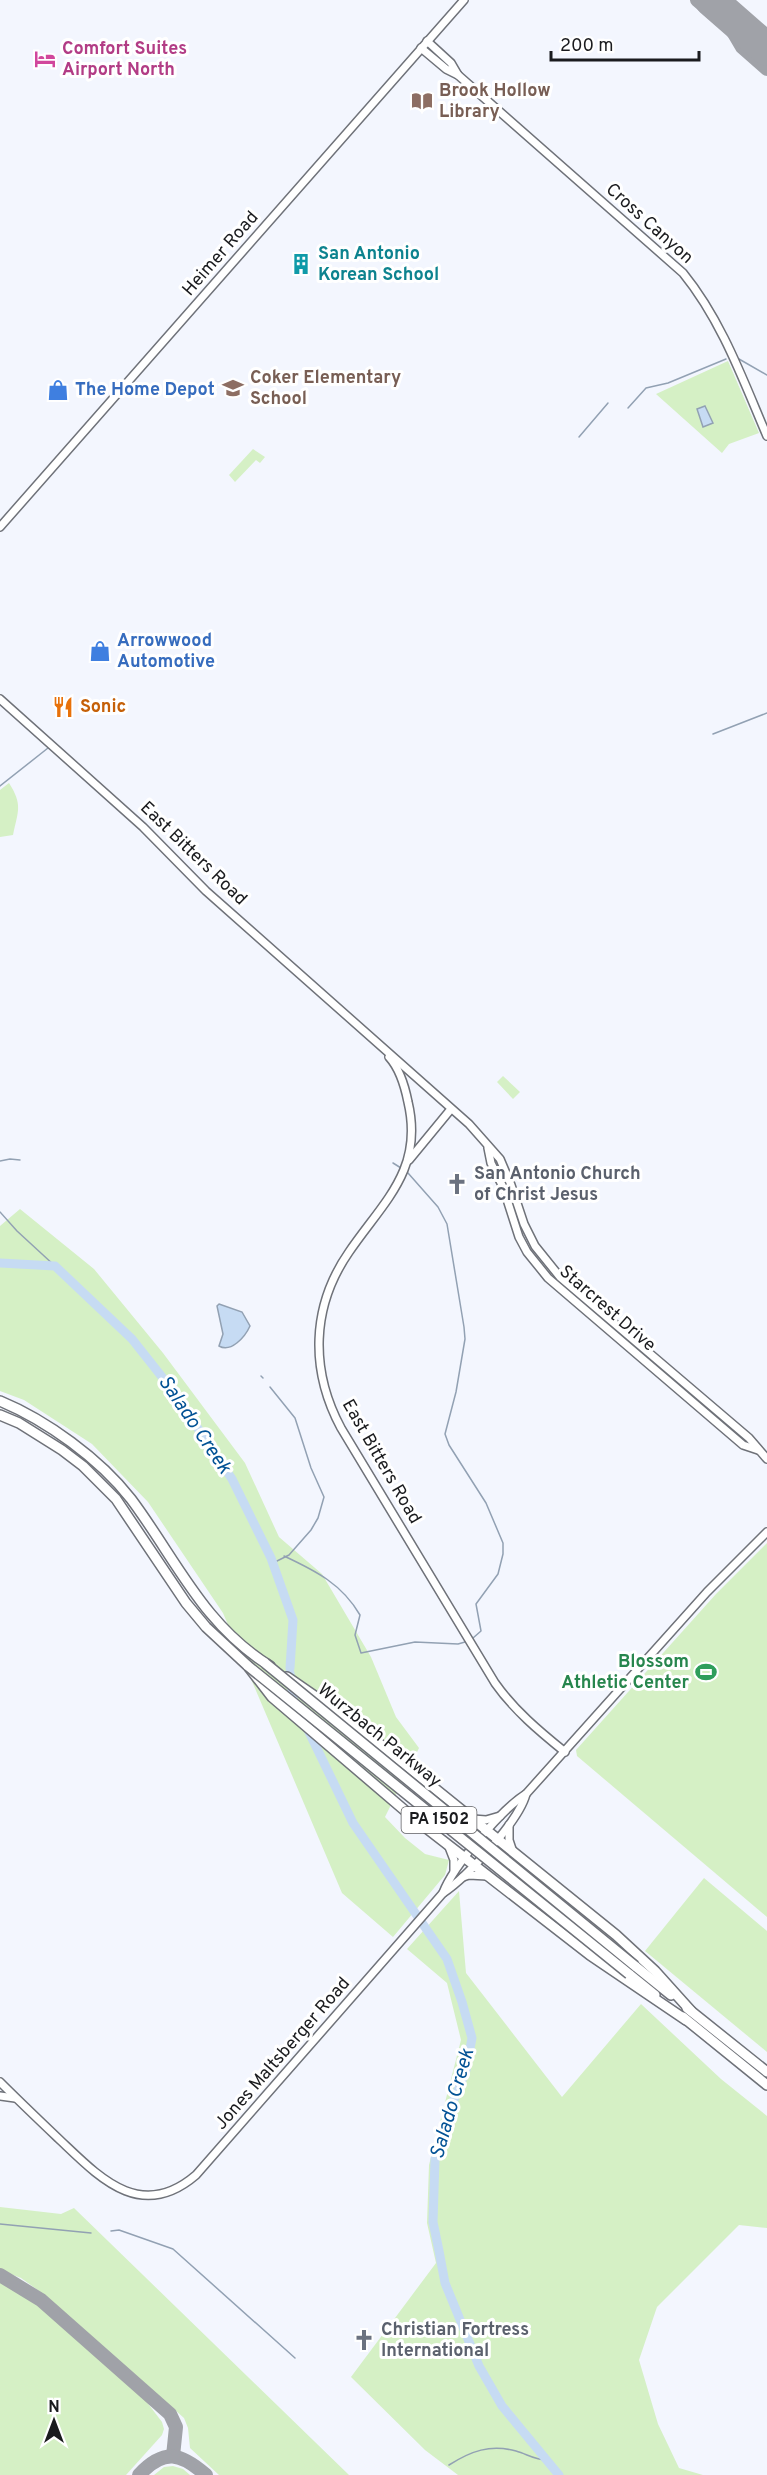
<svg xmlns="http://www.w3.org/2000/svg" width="767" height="2475" viewBox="0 0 767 2475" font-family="Overpass,sans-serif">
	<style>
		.green { fill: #d5f0c5 }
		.water { fill: #c6dbf3; stroke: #92a1b3; stroke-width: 1.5 }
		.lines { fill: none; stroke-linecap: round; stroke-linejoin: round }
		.stream { stroke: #92a1b3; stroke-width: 1.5 }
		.river { stroke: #c6dbf3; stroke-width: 9 }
		.taxiway { stroke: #a0a2a8; stroke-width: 14 }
		.runway { stroke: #a0a2a8; stroke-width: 33 }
		.secondary-casing { stroke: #6f7279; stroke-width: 10 }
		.highway-casing { stroke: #6f7279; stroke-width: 12 }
		.secondary { stroke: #fff; stroke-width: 7 }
		.highway { stroke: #fff; stroke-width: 9 }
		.highway-bridge-casing { stroke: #6f7279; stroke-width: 12; stroke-linecap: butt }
		.highway-bridge { stroke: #fff; stroke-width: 9 }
		.labels { text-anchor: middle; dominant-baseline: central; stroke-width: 6; stroke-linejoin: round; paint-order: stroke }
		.shield { fill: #fff; stroke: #5f5f62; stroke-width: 1.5 }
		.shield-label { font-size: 16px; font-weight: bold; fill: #1a1b1e }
		.hotel-label { font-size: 18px; font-weight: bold; fill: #b23c85; stroke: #fff; text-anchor: start }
		.education-label { font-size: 18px; font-weight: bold; fill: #785e54; stroke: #fff; text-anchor: start }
		.street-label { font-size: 18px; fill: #1a1b1e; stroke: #fff }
		.culture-label { font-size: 18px; font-weight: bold; fill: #0d838f; stroke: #fff; text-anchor: start }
		.shop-label { font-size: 18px; font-weight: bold; fill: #366cbe; stroke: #fff; text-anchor: start }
		.food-label { font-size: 18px; font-weight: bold; fill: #c56008; stroke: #fff; text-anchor: start }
		.worship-label { font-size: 18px; font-weight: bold; fill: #5b616d; stroke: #fff; text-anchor: start }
		.leisure-label { font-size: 18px; font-weight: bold; fill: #27864d; stroke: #fff; text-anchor: end }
		.water-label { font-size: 20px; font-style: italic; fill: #025295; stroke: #fff }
	</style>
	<rect width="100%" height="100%" fill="#f3f6fe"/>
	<g class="green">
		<polygon points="728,361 759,433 729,444 722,453 656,394"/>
		<polygon points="253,449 265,457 260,463 256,460 235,482 229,475"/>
		<path d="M 9,783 C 23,805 18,811 13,835 L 0,837 L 0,790 Z"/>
		<polygon points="503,1076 520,1092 513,1099 497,1082"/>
		<polygon points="20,1209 94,1269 163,1353 245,1463 279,1537 322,1574 371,1657 396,1717 419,1748 385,1817 405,1838 425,1854 449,1860 445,1875 393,1937 342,1893 223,1613 148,1502 92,1444 24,1400 0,1391 0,1226"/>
		<polygon points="767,1543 767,1917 577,1756 576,1750 716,1594"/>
		<polygon points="704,1878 767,1931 767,2052 645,1951"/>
		<polygon points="459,1891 466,1973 562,2097 641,2004 721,2079 767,2116 767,2228 739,2225 657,2307 639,2360 658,2424 679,2468 703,2475 458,2475 425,2450 351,2377 436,2263 427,2223 429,2165 461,2040 447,1983 407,1949"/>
		<polygon points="0,2207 61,2214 74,2208 349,2475 219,2475 190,2448 188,2428 184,2418 46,2296 21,2278 0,2270"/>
		<polygon points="0,2282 17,2290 35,2302 146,2401 162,2422 164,2429 162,2435 126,2475 0,2475"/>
		<polygon points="173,2466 183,2469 190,2475 154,2475 164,2467"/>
	</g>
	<g class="water">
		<polygon points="705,406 713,423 703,427 697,409"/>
		<path d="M 219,1304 L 242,1312 L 250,1326 C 245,1337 231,1353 219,1346 L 223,1334 L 217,1306 Z"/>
	</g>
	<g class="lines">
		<g class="stream">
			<polyline points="739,359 767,375"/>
			<polyline points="628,408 646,388 668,383 726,359"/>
			<polyline points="579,437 608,403"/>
			<polyline points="713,734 767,713"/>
			<polyline points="0,786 48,748"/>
			<polyline points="0,1161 10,1159 20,1160"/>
			<polyline points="393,1163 401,1168"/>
			<polyline points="408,1173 438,1207 447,1224 464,1327 465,1339 456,1392 445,1434 449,1445 486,1503 503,1543 503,1554 498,1574 476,1604 481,1631 473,1638"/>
			<polyline points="0,1212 17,1231 55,1266"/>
			<polyline points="261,1376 263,1378"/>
			<polyline points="270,1387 295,1418 311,1468 324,1497 318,1518 311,1530 289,1555 273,1563"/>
			<path d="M 284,1556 C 316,1571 342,1584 360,1615 L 355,1635 L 361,1653 L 415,1642 L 458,1644 L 465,1642"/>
			<polyline points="0,2224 91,2233"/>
			<polyline points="111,2231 119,2230 173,2249 295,2358"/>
			<path d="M 449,2465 C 471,2451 490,2444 516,2451 C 527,2454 535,2460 547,2460"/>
		</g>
		<g class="river">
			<polyline points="0,1263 55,1266 132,1339 170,1387 232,1479 271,1558 293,1620 290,1668"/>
			<polyline points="290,1673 293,1699 353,1823 447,1959 462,2002 472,2038 466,2070 449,2112 435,2159 433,2222 439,2251 445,2283 479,2366 502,2406 559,2475"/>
		</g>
		<g class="taxiway">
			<polyline points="697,0 732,30 742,47 767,69"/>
			<polyline points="0,2275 41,2300 170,2414 176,2427 173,2456"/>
			<path d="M 139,2475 C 164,2448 181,2453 206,2475"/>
		</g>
		<polyline class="runway" points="711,0 767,49"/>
		<defs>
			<g id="secondary">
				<polyline points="427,41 451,63 458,75"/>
				<path d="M 421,48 L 446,69 L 458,75 L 683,273 C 722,321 743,380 767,436"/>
				<polyline points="0,527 464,0"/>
				<polyline points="0,699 143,827 206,891 469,1124 500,1159 511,1185 524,1224 535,1246 560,1277 749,1438 767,1459"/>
				<path d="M 389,1057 C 400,1069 405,1087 408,1102 C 424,1170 383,1202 349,1252 C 311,1307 310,1370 341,1428 L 495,1683 C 514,1710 539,1731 565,1752"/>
				<polyline points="488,1148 491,1163 503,1187 519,1237 527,1252 548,1278 743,1445 758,1450"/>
				<polyline points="409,1160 451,1109"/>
				<polyline points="473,1819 486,1820 500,1816"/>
				<polyline points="509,1825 509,1840 513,1852"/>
				<polyline points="449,1847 454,1860 454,1871"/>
				<polyline points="463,1877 469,1875 487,1876"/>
				<path d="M 443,1893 C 453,1866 502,1809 526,1794 L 707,1592 L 767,1532"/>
				<path d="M 0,2082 C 20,2102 40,2121 61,2141 C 100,2178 141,2222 196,2175 L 443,1893 C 467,1877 519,1821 526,1794"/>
				<polyline points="0,2096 15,2098"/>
			</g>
			<g id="highway">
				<path d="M 0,1401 C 46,1420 100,1459 131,1499 C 176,1559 203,1625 270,1666"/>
				<polyline points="0,1415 19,1423 62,1450 83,1466 116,1499 186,1603 206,1627 248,1666 272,1697 416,1820 590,1955 686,2020"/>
				<polyline points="287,1677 355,1724 616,1935 655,1971 691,2011"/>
				<polyline points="635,1966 671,1995"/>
				<polyline points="629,1974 655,1995"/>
				<polyline points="687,2008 767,2072"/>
				<polyline points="683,2017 767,2085"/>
			</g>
		</defs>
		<use href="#secondary" class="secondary-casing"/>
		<use href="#highway" class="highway-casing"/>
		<use href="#secondary" class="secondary"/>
		<use href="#highway" class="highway"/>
		<defs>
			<g id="highway-bridge">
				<polyline points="265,1663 635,1966"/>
				<polyline points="248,1666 629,1974"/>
			</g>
		</defs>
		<use href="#highway-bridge" class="highway-bridge-casing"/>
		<use href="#highway-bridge" class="highway-bridge"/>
	</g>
	<defs>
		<symbol id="hotel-bare" viewBox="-9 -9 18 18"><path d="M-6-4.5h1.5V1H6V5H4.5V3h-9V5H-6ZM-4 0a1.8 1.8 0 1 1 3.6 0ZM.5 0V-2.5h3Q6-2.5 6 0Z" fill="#d1479c" stroke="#fff" stroke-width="2.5" paint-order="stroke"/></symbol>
		<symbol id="library-bare" viewBox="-9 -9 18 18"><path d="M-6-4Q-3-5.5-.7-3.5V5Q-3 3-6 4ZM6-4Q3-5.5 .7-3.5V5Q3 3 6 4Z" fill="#8d6e63" stroke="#fff" stroke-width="2.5" paint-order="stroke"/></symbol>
		<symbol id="building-bare" viewBox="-9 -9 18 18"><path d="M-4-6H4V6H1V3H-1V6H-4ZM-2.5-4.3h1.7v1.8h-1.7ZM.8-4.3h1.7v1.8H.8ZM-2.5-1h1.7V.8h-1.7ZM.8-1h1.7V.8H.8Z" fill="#0f9aa8" stroke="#fff" stroke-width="2.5" paint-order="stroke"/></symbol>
		<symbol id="school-bare" viewBox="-9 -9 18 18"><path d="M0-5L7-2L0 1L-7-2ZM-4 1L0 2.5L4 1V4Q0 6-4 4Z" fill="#8d6e63" stroke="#fff" stroke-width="2.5" paint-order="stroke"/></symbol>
		<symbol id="shop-bare" viewBox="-9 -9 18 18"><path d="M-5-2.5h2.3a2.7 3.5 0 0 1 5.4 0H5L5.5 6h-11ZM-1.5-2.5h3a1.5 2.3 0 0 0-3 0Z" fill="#3f7fe0" stroke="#fff" stroke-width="2.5" paint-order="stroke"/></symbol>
		<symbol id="restaurant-bare" viewBox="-9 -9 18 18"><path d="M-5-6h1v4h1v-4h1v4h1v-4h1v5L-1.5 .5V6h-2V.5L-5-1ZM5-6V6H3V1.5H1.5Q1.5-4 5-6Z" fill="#e8710a" stroke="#fff" stroke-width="2.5" paint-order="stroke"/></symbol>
		<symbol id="church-bare" viewBox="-9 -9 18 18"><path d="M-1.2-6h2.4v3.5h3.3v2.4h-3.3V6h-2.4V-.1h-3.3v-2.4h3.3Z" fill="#6b7280" stroke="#fff" stroke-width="2.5" paint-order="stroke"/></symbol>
		<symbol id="stadium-bare" viewBox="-9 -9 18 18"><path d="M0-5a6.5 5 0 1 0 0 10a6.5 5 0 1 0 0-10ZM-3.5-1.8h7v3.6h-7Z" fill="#2e9e5b" stroke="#fff" stroke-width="2.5" paint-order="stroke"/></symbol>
	</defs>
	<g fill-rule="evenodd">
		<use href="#hotel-bare" x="30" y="44" width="30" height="30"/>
		<use href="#library-bare" x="407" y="86" width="30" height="30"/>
		<use href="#building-bare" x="286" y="249" width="30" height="30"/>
		<use href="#school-bare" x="218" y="373" width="30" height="30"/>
		<use href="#shop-bare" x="43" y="375" width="30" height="30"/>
		<use href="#shop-bare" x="85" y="636" width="30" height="30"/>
		<use href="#restaurant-bare" x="48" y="692" width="30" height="30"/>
		<use href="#church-bare" x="442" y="1169" width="30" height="30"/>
		<use href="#stadium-bare" x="691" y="1657" width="30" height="30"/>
		<use href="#church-bare" x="349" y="2325" width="30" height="30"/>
	</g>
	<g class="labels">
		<rect class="shield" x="401.5" y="1807" width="75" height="26" rx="4.5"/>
		<g class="shield-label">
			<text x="439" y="1820">PA 1502</text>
		</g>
		<g class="hotel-label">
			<text x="62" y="49">Comfort Suites<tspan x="62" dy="21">Airport North</tspan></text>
		</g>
		<g class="education-label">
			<text x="439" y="91">Brook Hollow<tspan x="439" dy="21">Library</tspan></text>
			<text x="250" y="378">Coker Elementary<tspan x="250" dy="21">School</tspan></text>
		</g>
		<g class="street-label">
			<text transform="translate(649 224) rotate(42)">Cross Canyon</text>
			<text transform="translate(221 254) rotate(-49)">Heimer Road</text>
			<text transform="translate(193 854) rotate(44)">East Bitters Road</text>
			<text transform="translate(607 1309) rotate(41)">Starcrest Drive</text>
			<text transform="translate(381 1462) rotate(60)">East Bitters Road</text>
			<text transform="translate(379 1736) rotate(39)">Wurzbach Parkway</text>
			<text transform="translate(283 2054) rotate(-49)">Jones Maltsberger Road</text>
		</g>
		<g class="culture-label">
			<text x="318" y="254">San Antonio<tspan x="318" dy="21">Korean School</tspan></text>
		</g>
		<g class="shop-label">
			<text x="75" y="390">The Home Depot</text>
			<text x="117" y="641">Arrowwood<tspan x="117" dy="21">Automotive</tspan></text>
		</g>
		<g class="food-label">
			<text x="80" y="707">Sonic</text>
		</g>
		<g class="worship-label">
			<text x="474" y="1174">San Antonio Church<tspan x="474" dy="21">of Christ Jesus</tspan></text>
			<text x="381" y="2330">Christian Fortress<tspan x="381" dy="21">International</tspan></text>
		</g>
		<g class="leisure-label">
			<text x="689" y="1662">Blossom<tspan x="689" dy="21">Athletic Center</tspan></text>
		</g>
		<g class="water-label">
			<text transform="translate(194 1425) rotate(56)">Salado Creek</text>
			<text transform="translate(453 2104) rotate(-74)">Salado Creek</text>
		</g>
	</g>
	<g transform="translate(54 2421)" stroke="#ffffff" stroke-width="4.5" paint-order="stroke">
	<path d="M0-4.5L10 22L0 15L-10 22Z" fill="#1a1b1e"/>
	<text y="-9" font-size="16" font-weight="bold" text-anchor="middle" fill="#1a1b1e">N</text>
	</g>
	<path d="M551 51v9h148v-9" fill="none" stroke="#1a1b1e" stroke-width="3"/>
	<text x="560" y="51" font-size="18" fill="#1a1b1e" stroke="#ffffff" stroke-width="4.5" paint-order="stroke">200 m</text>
</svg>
